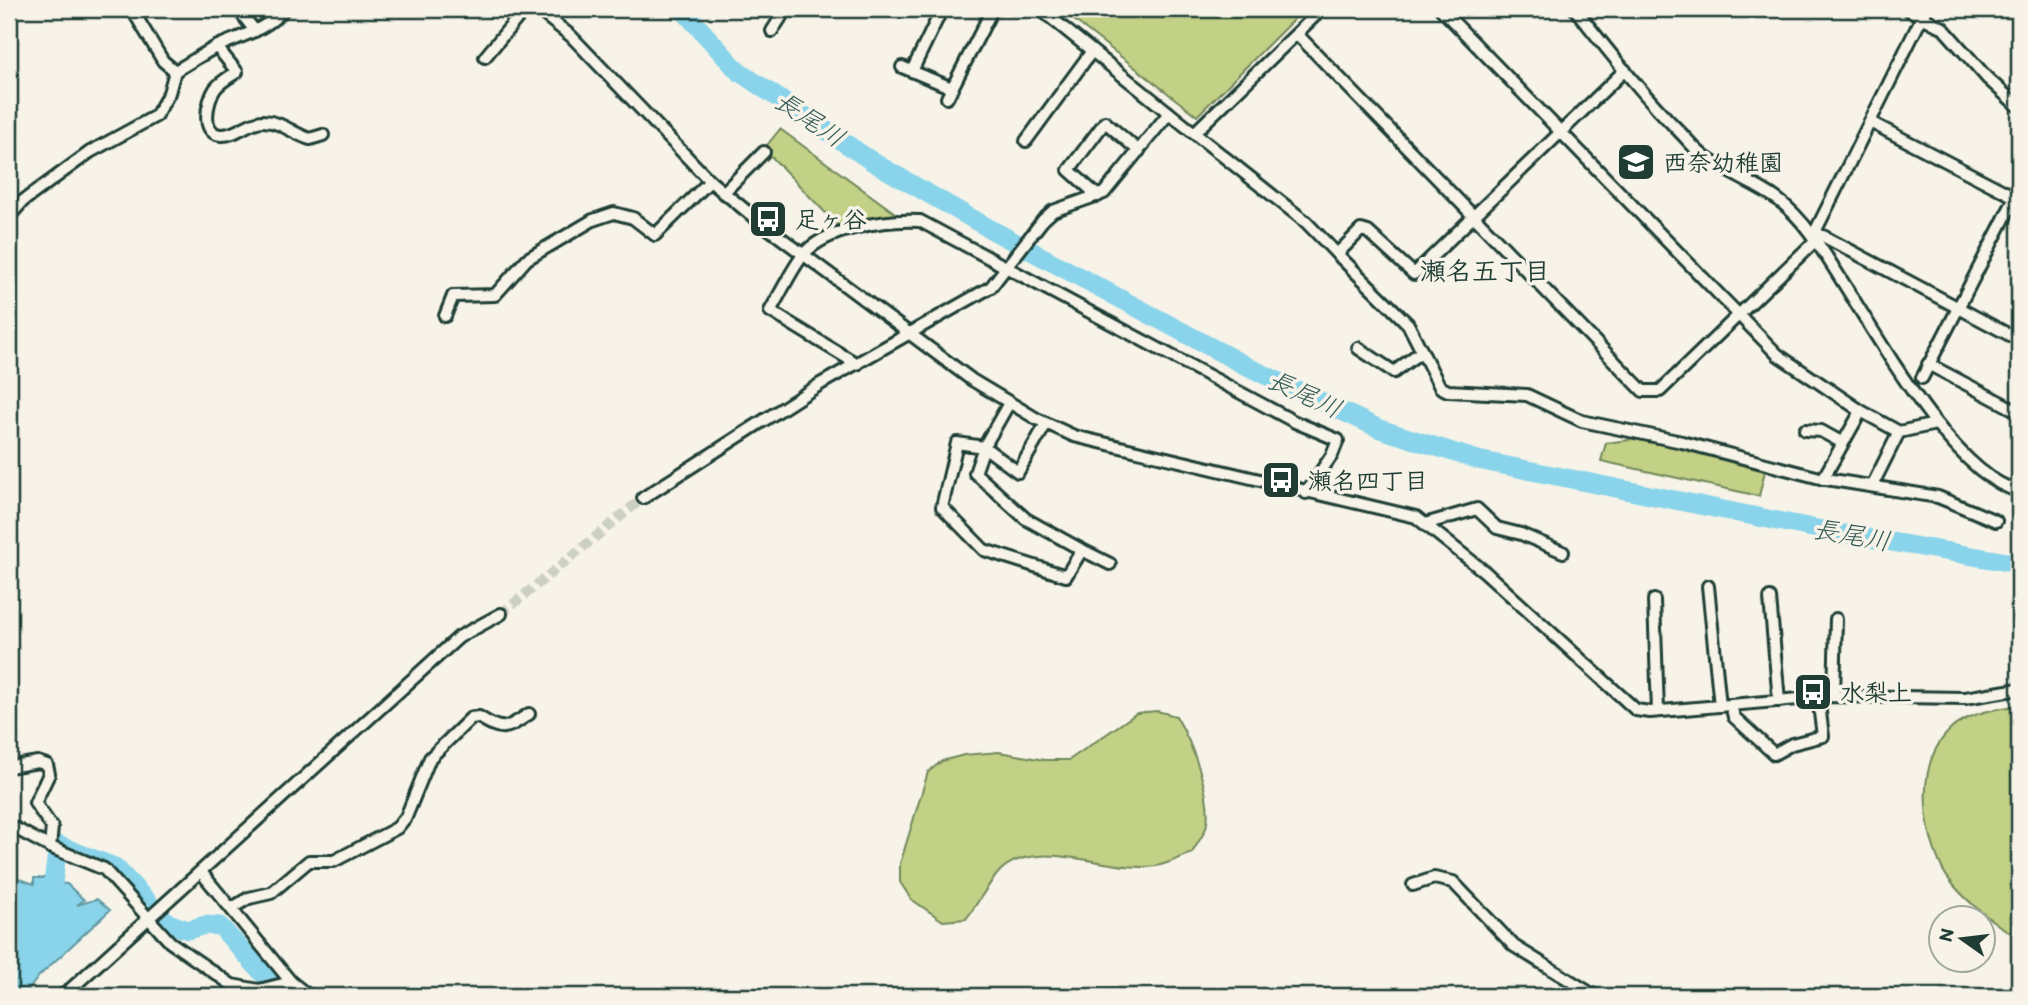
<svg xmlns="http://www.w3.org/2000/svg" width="2028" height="1005" viewBox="0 0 2028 1005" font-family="Itim,'Klee One',sans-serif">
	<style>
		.green { fill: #c2d185; stroke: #70875c; stroke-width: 2 }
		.water { fill: #89d4ea; stroke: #5f98a1; stroke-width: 2 }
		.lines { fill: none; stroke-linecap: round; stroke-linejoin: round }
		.river { stroke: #89d4ea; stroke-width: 19 }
		.minor-tunnel { stroke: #cccfc4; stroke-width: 10; stroke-dasharray: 10 5; stroke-linecap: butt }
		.minor-casing { stroke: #1f3d34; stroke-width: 16 }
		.minor { stroke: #f7f3e8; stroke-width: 10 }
		.labels { text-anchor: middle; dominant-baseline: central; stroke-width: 7; stroke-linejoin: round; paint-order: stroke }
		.poi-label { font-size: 24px; font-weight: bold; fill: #1f3d34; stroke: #f7f3e8; text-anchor: start }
		.water-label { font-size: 26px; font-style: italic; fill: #345b58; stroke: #f7f3e8 }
		.neighbourhood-label { font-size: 26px; font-weight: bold; fill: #1f3d34; stroke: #f7f3e8 }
	</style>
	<rect width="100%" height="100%" fill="#f7f3e8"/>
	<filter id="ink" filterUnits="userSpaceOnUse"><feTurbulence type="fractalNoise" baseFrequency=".0143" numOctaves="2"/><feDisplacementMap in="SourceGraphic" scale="14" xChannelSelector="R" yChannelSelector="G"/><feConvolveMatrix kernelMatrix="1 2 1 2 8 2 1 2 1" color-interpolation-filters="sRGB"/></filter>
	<g filter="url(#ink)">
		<g class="green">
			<polygon points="1060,9 1304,9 1197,116"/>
			<polygon points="780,129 899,216 867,221 842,230 764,149"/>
			<polygon points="1632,435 1765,471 1759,496 1601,461 1606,443 1629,440"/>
			<path d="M 2019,706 L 2019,937 C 1995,926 1952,891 1941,866 C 1923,826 1915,764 1950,730 C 1967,713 1997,708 2019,706 Z"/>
			<path d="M 1157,711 L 1176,716 C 1191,741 1214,799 1206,828 C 1203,836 1196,845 1192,853 C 1181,857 1168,864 1156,866 C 1112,874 1037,836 1001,870 C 988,883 978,904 966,919 L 943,921 L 911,899 L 900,882 L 900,864 L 928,772 L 942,761 L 964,755 L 999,752 L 1044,760 L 1069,760 L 1137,713 Z"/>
		</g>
		<polygon class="water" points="9,875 34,884 34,878 53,878 54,883 67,884 84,900 77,905 97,899 110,910 39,976 24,996 9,996"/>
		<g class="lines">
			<g class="river">
				<polyline points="682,9 738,71 873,162 992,230 1248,367 1380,429 1478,460 1822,530 2019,564"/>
				<polyline points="53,883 58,845 115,867 168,923 188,930 205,925 220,926 283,996"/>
			</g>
			<polyline class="minor-tunnel" points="501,614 643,498"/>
			<defs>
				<g id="minor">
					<polyline points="238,9 255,31"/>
					<polyline points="537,9 571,36 710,181 761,223 972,380 1037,419 1074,436 1416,517 1485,572 1636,710 1650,712 1834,696 1965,698 2019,689"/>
					<polyline points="1040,9 1194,133"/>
					<polyline points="1322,9 1194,133 1306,222 1337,254 1361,230 1368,232 1414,274 1625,70"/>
					<polyline points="1441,9 1778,355 1861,411 1899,432 1936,424"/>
					<path d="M 1575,9 C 1608,50 1641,93 1678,130 C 1687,139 1695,150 1705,157 C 1748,187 1776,186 1811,234 C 1857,295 1944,474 2019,491"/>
					<polyline points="1907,9 1943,28 1987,78 2019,107"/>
					<polyline points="136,16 163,61 175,71"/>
					<polyline points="772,31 781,17 780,9"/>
					<polyline points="1297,34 1643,391 1660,391 1815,241"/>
					<path d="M 217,47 L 237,72 C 229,77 220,82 215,89 C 207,101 200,134 221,135 C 236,136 249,121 263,121 C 281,121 293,134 310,139 L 323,135"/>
					<polyline points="485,57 525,9"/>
					<polyline points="902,67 952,88"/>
					<polyline points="912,71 942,9"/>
					<polyline points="947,98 990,14 983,9"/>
					<polyline points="1870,122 2015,197"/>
					<polyline points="1026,141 1092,51"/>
					<polyline points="723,193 764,152"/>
					<polyline points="1098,196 1069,170 1105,122 1139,151"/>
					<path d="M 9,217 L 23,201 L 90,152 L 156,116 L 169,93 L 175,71 C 190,63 204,53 218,46 C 241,36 268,29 284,9"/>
					<polyline points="1813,236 1926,9"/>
					<polyline points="1813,236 1823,236 2019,340"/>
					<polyline points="1337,254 1408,324 1440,387 1448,391 1527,395 1582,421 1682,442 1820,478 1938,497 1996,521"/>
					<polyline points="445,316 453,296 495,295 527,259 593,220 614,213 633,218 655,235 710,181"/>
					<polyline points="1358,348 1394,372 1422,351"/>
					<path d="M 857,364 L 770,311 C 781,293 790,272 803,255 C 825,228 887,219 920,221 L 1295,422 L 1338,440 L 1332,455 L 1306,493"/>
					<polyline points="1928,364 2019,412"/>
					<polyline points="1922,378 2019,190"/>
					<polyline points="1009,403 984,447 957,443 942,507 984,550 1066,576 1082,550 1026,519 975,473 984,447 1018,472 1046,424"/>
					<polyline points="1805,430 1821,431 1841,442"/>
					<polyline points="1823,479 1861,411"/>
					<polyline points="1872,486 1899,432"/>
					<polyline points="643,498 822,383 991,287 1043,220 1053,211 1104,193 1169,113"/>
					<polyline points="1428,523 1477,509 1497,528 1521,534 1563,552"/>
					<polyline points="1082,550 1110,564"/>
					<polyline points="1708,586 1720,706"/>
					<polyline points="1770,598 1779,701"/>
					<polyline points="1654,600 1658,711"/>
					<polyline points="1834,696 1836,619"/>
					<polyline points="1731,705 1734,717 1774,754 1792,744 1823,736 1818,697"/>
					<polyline points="9,767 38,762 47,765 49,774 35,803 52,827 50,847"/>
					<polyline points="9,825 50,847 104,869 170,942 232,985 259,990 291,982"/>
					<polyline points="201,872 291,982 309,996"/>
					<polyline points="1413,885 1434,878 1453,882 1514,946 1595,996"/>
					<path d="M 232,908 L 249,898 L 271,893 L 309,861 L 334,861 L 397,828 L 406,817 L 430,758 L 471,718 L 479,717 C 504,733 506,729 529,714"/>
					<polyline points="63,996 459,637 501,614"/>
				</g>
			</defs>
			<use href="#minor" class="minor-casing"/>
			<use href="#minor" class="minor"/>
		</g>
	</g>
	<defs>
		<symbol id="school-square" viewBox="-11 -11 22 22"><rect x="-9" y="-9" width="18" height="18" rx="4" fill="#1f3d34" stroke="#f7f3e8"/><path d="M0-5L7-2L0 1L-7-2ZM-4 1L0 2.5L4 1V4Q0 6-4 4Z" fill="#fff"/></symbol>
		<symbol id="bus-square" viewBox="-11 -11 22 22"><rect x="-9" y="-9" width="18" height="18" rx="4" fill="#1f3d34" stroke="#f7f3e8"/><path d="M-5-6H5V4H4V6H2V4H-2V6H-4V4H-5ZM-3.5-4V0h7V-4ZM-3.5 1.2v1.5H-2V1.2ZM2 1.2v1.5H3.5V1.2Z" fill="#fff"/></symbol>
	</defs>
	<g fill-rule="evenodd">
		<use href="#school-square" x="1614" y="140" width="44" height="44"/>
		<use href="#bus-square" x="746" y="197" width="44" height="44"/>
		<use href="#bus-square" x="1259" y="458" width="44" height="44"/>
		<use href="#bus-square" x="1791" y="670" width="44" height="44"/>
	</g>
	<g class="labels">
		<g class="poi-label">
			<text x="1663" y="162">西奈幼稚園</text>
			<text x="795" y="219">足ヶ谷</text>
			<text x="1308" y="480">瀬名四丁目</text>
			<text x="1840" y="692">水梨上</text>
		</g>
		<g class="water-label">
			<text transform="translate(810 119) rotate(34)">長尾川</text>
			<text transform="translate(1305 394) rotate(25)">長尾川</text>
			<text transform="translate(1852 535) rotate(10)">長尾川</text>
		</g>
		<g class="neighbourhood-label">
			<text x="1485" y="271">瀬名五丁目</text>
		</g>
	</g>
	<rect width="2028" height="1005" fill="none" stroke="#f7f3e8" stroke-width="35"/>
	<rect x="18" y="18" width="1993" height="970" fill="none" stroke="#1f3d34" stroke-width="2.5" filter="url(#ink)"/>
	<g transform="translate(1962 939) rotate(284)"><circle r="33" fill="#f7f3e8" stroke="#a1aaa0" stroke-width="2"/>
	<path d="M0-5L12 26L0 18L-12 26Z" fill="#1f3d34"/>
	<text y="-10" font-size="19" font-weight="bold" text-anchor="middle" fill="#1f3d34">N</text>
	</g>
</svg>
